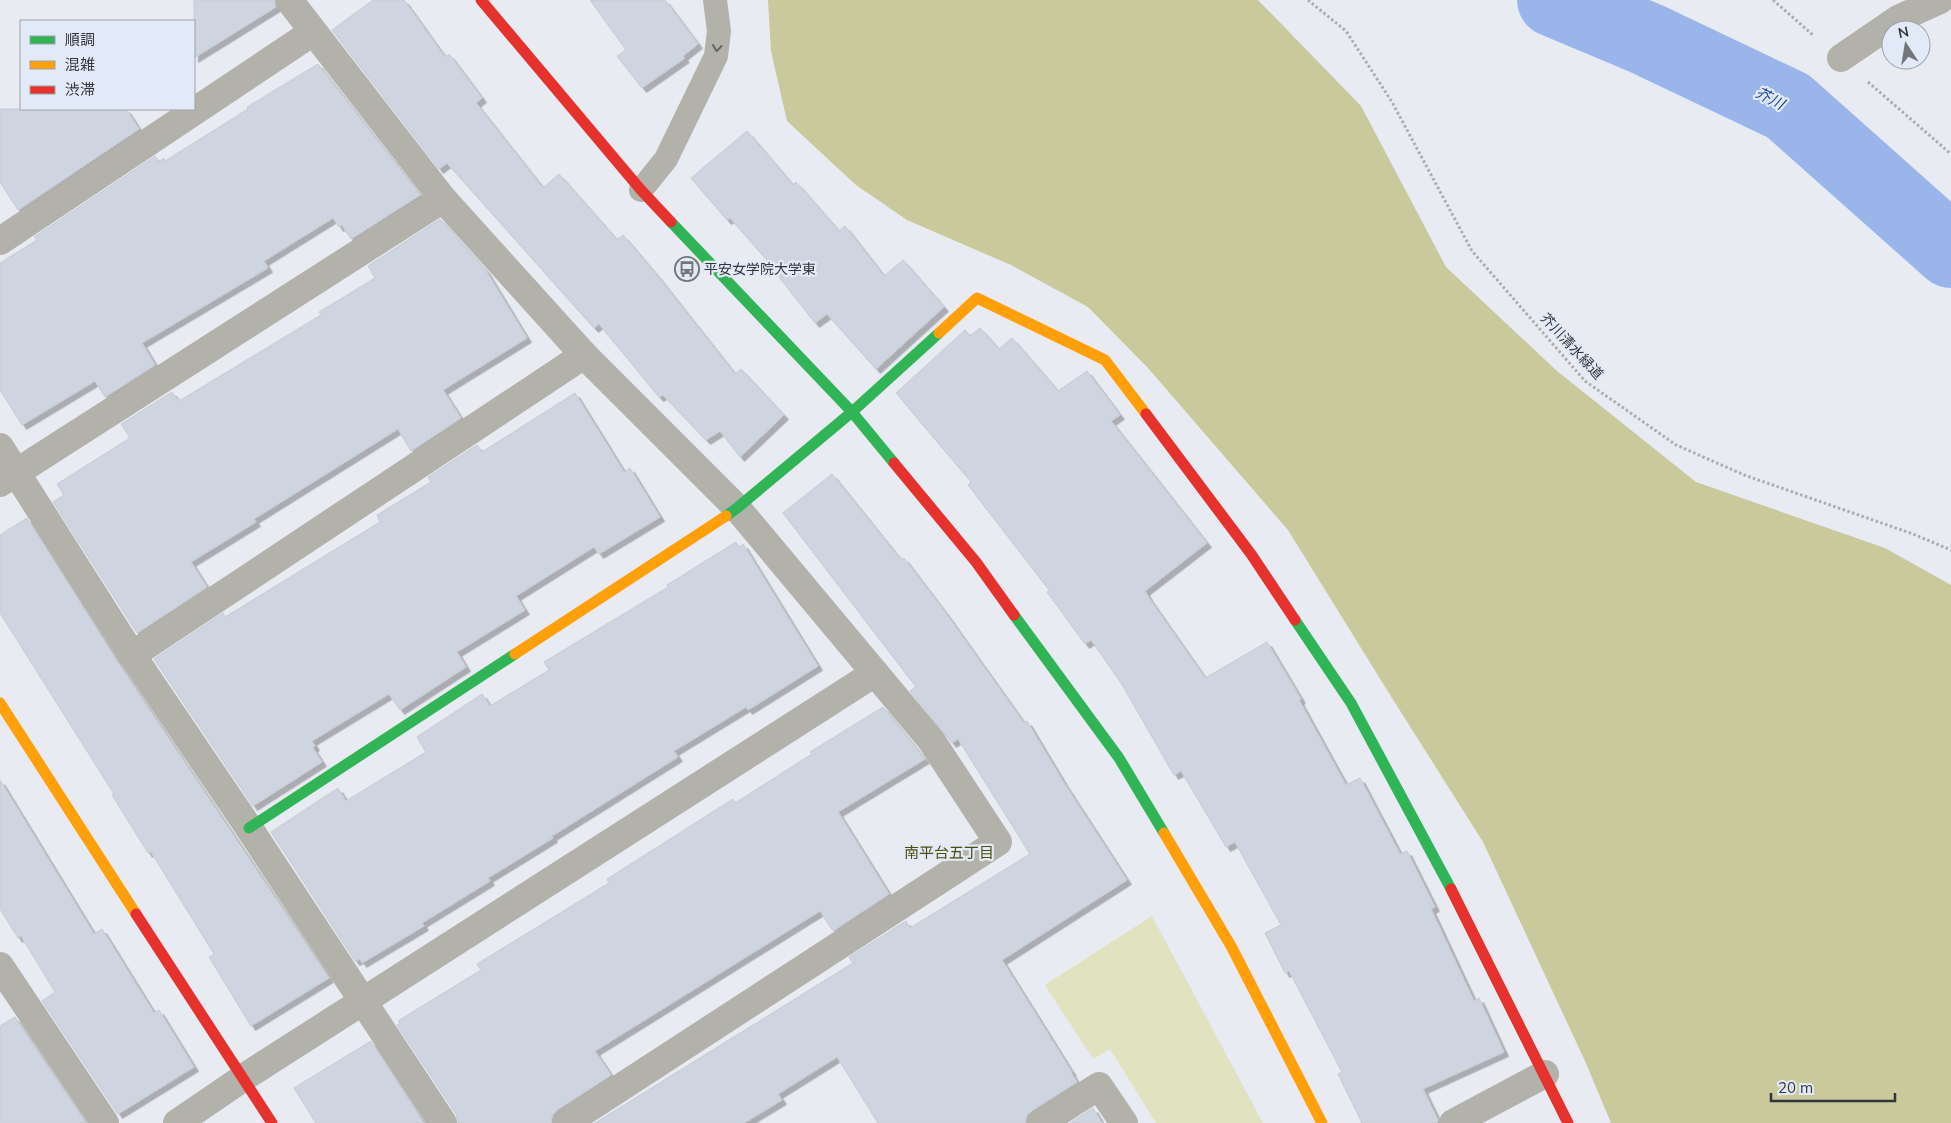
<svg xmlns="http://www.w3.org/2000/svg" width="1951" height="1123" viewBox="0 0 1951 1123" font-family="Mulish,'Noto Sans JP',sans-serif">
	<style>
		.green { fill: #e1e2c0 }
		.forest { fill: #c9c99b }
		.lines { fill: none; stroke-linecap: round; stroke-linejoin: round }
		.river { stroke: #9ab5e9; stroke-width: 74 }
		.building { fill: #ced5e1; stroke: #c7cad0; filter: url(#shadow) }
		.path { stroke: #acada8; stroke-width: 3; stroke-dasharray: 2.5 2.5; stroke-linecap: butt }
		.lane { stroke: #b2b2ab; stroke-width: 24 }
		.street { stroke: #b2b2ab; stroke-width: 28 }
		.fast { stroke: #30b455; stroke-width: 11 }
		.slow { stroke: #ff9f0a; stroke-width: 11 }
		.jam { stroke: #e5322d; stroke-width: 11 }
		.oneway { stroke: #656767 }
		.labels { text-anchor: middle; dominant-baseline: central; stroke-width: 4.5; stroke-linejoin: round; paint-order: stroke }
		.poi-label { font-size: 14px; fill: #32353a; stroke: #e3eaf7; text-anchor: start }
		.street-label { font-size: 14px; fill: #32353a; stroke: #e3eaf7 }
		.water-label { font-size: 15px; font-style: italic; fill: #1a4395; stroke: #e3eaf7 }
		.neighbourhood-label { font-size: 15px; fill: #4f4d0e; stroke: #e3eaf7 }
	</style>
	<defs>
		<filter id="shadow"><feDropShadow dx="4.5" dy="4.5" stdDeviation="0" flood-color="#0004"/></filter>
	</defs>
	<rect width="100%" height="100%" fill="#e8ebf2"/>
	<polygon class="green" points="1152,916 1263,1123 1156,1123 1110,1049 1093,1059 1045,985"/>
	<polygon class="forest" points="768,0 1258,0 1361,106 1446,267 1557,371 1696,482 1885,548 1951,585 1951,1123 1611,1123 1585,1061 1483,842 1387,690 1288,530 1148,368 1088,307 1011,265 907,220 856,185 787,121 771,51"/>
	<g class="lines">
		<polyline class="river" points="1554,0 1647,39 1788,106 1951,251"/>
	</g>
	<g class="building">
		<polygon points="194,0 274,0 276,7 194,58"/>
		<polygon points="373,0 404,0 445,57 449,54 482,98 476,103 543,188 559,174 617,240 623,235 656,274 735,374 741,369 784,415 740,457 720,431 706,440 663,395 659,397 599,324 594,328 447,163 439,169 332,30"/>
		<polygon points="590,0 665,0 698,44 683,56 685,58 642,88 617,56 626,50"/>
		<polygon points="318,64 420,195 351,239 342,225 339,227 333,218 264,261 268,268 142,343 155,365 105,397 95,381 22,425 0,390 0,263 37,240 34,237 155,156 159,162 164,158 165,161 248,109 247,107"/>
		<polygon points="0,109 126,109 139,129 18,210 0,182"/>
		<polygon points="747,131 793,185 796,182 839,231 845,226 884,276 903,260 944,307 876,369 827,314 815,323 779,277 781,276 730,218 727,220 691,178"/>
		<polygon points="440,219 485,269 527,338 443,390 461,418 411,451 398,429 254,519 256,522 191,562 207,587 137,633 53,502 64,495 57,484 130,438 121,424 172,392 179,401 321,315 319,312 375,278 368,266"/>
		<polygon points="980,328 999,349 1012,338 1058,391 1087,371 1120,415 1111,421 1207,543 1145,591 1149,598 1205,678 1267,642 1301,699 1299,700 1346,785 1360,778 1400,854 1407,851 1435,907 1431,909 1474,1001 1479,998 1504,1052 1423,1089 1438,1120 1437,1123 1362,1123 1338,1074 1342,1072 1289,971 1285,973 1265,933 1281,925 1235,842 1226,847 1181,771 1174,775 1121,683 1091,640 1085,644 1047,592 1049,590 968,485 971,482 896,393 965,330 970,336"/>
		<polygon points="575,393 624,472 630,468 660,517 599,554 594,547 516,596 525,610 457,652 466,667 400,710 389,694 312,741 315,746 313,748 322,762 253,806 154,659 223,613 225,617 380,522 377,515 431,482 428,477 477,445 482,452"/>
		<polygon points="832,474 901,560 904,558 945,612 1024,723 1027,721 1064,783 1127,880 1002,960 1072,1072 1071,1072 1077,1082 1033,1110 1027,1115 1025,1123 878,1123 837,1057 778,1094 782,1100 744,1123 595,1123 853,963 849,957 906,921 910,928 1030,854 958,739 952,743 910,691 916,687 783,513"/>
		<polygon points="27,518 119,664 329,978 251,1026 209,957 214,954 151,852 148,853 112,795 114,794 0,613 0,535"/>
		<polygon points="736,542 739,547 743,544 818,666 748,710 746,707 674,751 678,757 552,836 553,838 488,878 490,881 422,923 424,926 362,963 360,959 355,961 271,832 338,788 346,801 426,752 417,737 482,694 490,706 549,670 544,662 668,587 667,585"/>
		<polygon points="883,707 925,759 838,812 889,894 833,931 820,911 595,1051 611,1075 557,1110 552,1116 551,1123 458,1123 456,1114 397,1025 400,1023 398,1021 481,970 477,964 609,883 607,879 733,799 735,803 812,754 810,752"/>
		<polygon points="0,780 94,934 102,929 154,1013 159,1010 194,1067 118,1114 42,1001 55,992 21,936 18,938 0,909"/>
		<polygon points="15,1017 86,1123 0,1123 0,1026"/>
		<polygon points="371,1041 424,1123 316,1123 294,1088"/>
		<polygon points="1093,1108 1102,1123 1070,1123"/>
	</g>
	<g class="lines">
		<g class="path">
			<polyline points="1308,0 1346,31 1392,102 1472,251 1585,381 1676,445 1747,476 1913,534 1951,550"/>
			<polyline points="1773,0 1814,36"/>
			<polyline points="1868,82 1951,154"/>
		</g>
		<polyline class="lane" points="641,190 666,159 716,56 719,31 715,0"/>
		<g class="street">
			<polyline points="289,0 443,199 584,355 737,508 931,740 998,842 566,1123"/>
			<polyline points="1841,58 1898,19 1940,0"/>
			<polyline points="0,241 313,32"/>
			<polyline points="0,447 132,655 249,828 443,1123"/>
			<polyline points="0,483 443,199"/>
			<polyline points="132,655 584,355"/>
			<polyline points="0,966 105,1123"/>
			<polyline points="177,1123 243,1078 875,673"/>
			<polyline points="1041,1123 1099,1086 1124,1123"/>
			<polyline points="1453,1123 1545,1074"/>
		</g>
		<g class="fast">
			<polyline points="671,222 852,412 894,463"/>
			<polyline points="726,516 737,508 852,412 939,333"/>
			<polyline points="1014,615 1119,758 1164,833"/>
			<polyline points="1295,620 1351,703 1451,889"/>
			<polyline points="249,828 515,654"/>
		</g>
		<g class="slow">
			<polyline points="939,333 977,298 1105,360 1146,414"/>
			<polyline points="515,654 726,516"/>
			<polyline points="0,703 136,914"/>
			<polyline points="1164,833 1231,946 1322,1123"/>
		</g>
		<g class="jam">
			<polyline points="481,0 641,190 671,222"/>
			<polyline points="1146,414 1251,554 1295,620"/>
			<polyline points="894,463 976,562 1014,615"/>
			<polyline points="1451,889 1568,1123"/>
			<polyline points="136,914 272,1123"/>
		</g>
	</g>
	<defs><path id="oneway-chevron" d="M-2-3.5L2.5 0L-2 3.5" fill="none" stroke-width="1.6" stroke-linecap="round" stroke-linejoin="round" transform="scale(1.25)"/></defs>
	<use class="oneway" href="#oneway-chevron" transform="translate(717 48) rotate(96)"/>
	<defs>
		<symbol id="bus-ring" viewBox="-11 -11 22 22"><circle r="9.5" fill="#e3eaf7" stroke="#72757a" stroke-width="1.5"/><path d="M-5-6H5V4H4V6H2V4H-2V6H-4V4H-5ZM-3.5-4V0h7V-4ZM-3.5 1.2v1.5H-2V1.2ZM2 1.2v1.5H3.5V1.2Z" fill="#72757a"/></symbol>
	</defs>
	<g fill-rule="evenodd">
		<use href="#bus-ring" x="673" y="255" width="28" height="28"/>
	</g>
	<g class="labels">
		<g class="poi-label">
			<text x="704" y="269">平安女学院大学東</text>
		</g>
		<g class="street-label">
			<text transform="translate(1572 346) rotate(47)">芥川清水緑道</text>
		</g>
		<g class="water-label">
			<text transform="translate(1770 98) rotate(27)">芥川</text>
		</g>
		<g class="neighbourhood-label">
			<text x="949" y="852">南平台五丁目</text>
		</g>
	</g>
	<rect x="20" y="20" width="175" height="90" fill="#e3eaf7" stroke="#9ca2ab"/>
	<rect x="30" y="36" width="25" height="8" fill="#30b455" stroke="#9ca2ab"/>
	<text x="65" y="45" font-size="15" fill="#32353a">順調</text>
	<rect x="30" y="61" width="25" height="8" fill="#ff9f0a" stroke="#9ca2ab"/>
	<text x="65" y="70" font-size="15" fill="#32353a">混雑</text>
	<rect x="30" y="86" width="25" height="8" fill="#e5322d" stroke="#9ca2ab"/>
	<text x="65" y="95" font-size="15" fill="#32353a">渋滞</text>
	<g transform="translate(1906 45) rotate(348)"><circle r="24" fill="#e3eaf7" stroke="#9ca2ab"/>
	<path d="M0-4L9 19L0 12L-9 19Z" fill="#72757a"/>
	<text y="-8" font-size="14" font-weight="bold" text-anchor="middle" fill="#32353a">N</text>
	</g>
	<path d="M1771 1093v8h124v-8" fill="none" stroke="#32353a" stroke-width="2.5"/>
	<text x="1778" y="1093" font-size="15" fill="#32353a" stroke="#e3eaf7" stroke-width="4" paint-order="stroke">20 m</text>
</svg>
